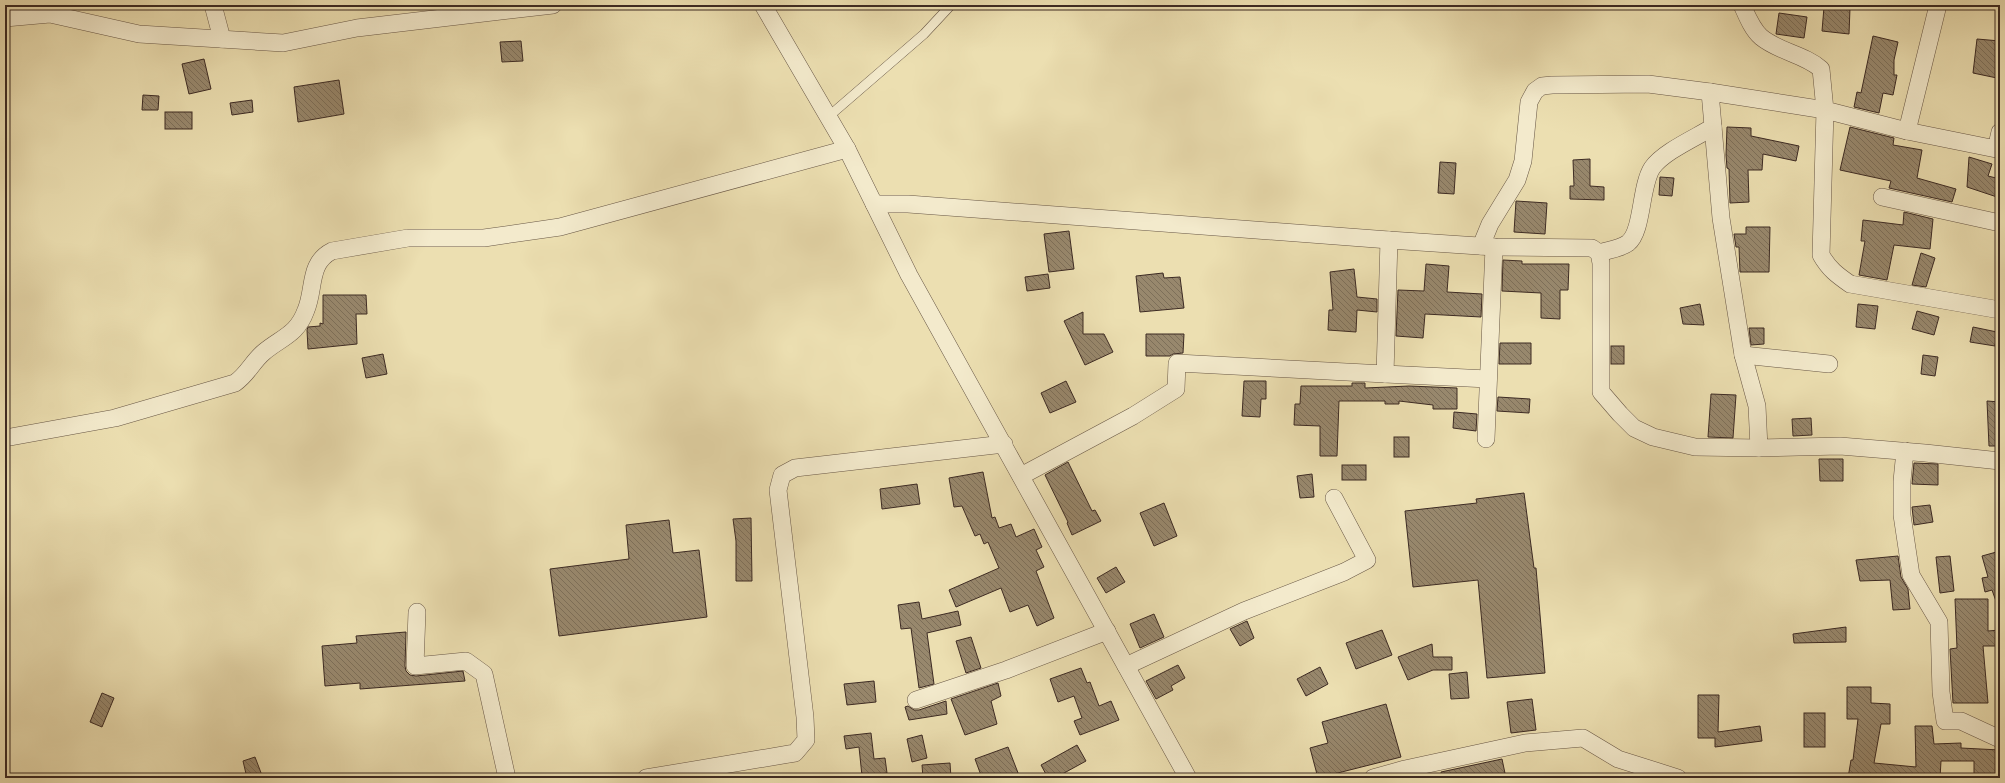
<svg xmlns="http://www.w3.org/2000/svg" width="2005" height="783" viewBox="0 0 2005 783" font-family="Cardo,serif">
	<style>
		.building { fill: url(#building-back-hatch); stroke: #3c2a23 }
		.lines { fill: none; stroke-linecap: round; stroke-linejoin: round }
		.service-casing { stroke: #685746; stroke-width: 10 }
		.minor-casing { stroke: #685746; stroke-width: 18 }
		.service { stroke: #f3eacc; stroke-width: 9 }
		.minor { stroke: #f3eacc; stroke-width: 17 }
	</style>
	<defs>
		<pattern id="building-back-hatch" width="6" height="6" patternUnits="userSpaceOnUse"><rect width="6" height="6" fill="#98886d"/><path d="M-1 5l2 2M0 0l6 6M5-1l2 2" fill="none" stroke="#7d6f59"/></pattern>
	</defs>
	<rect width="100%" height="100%" fill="#ecdfb1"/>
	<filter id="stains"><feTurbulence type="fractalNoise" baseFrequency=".005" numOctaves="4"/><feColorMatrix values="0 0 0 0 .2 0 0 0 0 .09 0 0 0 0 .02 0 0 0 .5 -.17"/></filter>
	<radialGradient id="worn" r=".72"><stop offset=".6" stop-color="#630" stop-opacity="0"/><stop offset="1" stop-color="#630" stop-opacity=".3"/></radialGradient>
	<g class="building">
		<polygon points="1824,7 1850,8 1849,34 1822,31"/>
		<polygon points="1779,13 1807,17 1804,38 1776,34"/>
		<polygon points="1873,36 1898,42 1894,60 1894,75 1897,75 1893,95 1883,93 1879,113 1854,107 1857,92 1861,93"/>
		<polygon points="1977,39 2000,41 1997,78 1973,73"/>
		<polygon points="521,41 523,61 502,62 500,42"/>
		<polygon points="204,59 211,89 189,94 182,64"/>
		<polygon points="339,80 344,114 298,122 294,87"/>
		<polygon points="143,95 159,96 158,110 142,110"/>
		<polygon points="252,100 253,112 232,115 230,103"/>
		<rect x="165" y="112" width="27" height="17"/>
		<polygon points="1727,127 1751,128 1751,136 1799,146 1796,161 1763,154 1762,170 1748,170 1749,202 1730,203 1729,169 1727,168 1726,155"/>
		<polygon points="1850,127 1894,138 1893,145 1922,150 1917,178 1956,189 1952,202 1889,188 1891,181 1840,170"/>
		<polygon points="1969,157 1992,164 1988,176 2000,179 2000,198 1967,187"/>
		<polygon points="1590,159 1590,186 1604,187 1604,200 1570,199 1570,186 1574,186 1573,160"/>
		<polygon points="1440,162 1456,163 1454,194 1438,193"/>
		<polygon points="1660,177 1674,178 1672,196 1659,195"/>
		<polygon points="1516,201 1547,203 1545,234 1514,232"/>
		<polygon points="1904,212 1933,219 1930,249 1894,245 1887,280 1859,275 1865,241 1861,241 1863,220 1903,225"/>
		<polygon points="1746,227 1770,227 1769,272 1740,272 1739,247 1736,247 1734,234 1746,234"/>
		<polygon points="1069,231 1074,269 1049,272 1044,234"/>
		<polygon points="1921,253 1935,258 1926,287 1912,285"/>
		<polygon points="1503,260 1522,261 1522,264 1569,264 1568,290 1560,290 1560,319 1541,318 1541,293 1502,291"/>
		<polygon points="1426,264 1449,266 1447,292 1482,294 1481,317 1425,314 1423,338 1396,336 1398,290 1424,291"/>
		<polygon points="1354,269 1357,297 1377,299 1377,312 1357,310 1356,332 1328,330 1329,310 1333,310 1330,272"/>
		<polygon points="1163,273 1164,278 1180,277 1184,308 1140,312 1136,276"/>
		<polygon points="1048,274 1050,288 1027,291 1025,277"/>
		<polygon points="323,295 366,295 367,314 356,314 357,344 308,349 307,330 308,327 320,326 320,323 323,324"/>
		<polygon points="1700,304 1704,325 1683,324 1680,308"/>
		<polygon points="1858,304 1878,306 1875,329 1856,327"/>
		<polygon points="1917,311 1939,317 1934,335 1912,329"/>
		<polygon points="1083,312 1083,334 1104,334 1113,352 1085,365 1064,321"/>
		<polygon points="1973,327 1997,332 1995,346 1970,342"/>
		<polygon points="1749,328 1764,328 1764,344 1751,345"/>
		<polygon points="1146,334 1184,334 1183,353 1173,354 1170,356 1146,356"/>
		<polygon points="1500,343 1531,343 1531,364 1499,364"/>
		<rect x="1611" y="346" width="13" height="18"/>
		<polygon points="383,354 387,374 366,378 362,358"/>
		<polygon points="1923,355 1938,357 1935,376 1921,374"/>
		<polygon points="1066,381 1076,402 1050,413 1041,393"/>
		<polygon points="1244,381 1266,381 1266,399 1261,399 1260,417 1242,416"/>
		<polygon points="1352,383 1365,383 1365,388 1409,386 1457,388 1457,409 1433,409 1433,405 1399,401 1399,404 1385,404 1385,401 1339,401 1337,456 1320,456 1320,426 1294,425 1295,404 1300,404 1301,386 1352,386"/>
		<polygon points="1711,394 1736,395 1733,438 1708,437"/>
		<polygon points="1498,397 1530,399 1529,413 1497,411"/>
		<polygon points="1987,401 2000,402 2000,446 1989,446"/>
		<polygon points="1454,412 1477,414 1476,431 1453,428"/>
		<polygon points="1811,418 1812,435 1793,436 1792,419"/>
		<rect x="1394" y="437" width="15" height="20"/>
		<polygon points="1819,459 1843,459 1843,481 1820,481"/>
		<polygon points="1068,462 1092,511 1095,510 1101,521 1072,535 1067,523 1068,522 1045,475"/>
		<polygon points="1914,463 1938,464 1938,485 1912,484"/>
		<rect x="1342" y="465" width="24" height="15"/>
		<polygon points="983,472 992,518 995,517 999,528 1011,524 1016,537 1034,529 1042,547 1036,550 1044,567 1036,571 1054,618 1037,626 1028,605 1010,612 1001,588 956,607 949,590 999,568 988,542 984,544 980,534 975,536 962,506 954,507 949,478"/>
		<polygon points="1312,474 1314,497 1300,498 1297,476"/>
		<polygon points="917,484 920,504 882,509 880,489"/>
		<polygon points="1524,493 1534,568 1536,568 1545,673 1487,678 1478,580 1413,587 1405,511 1477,503 1476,499"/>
		<polygon points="1164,503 1177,536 1154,546 1140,513"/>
		<polygon points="1930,505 1933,522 1914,525 1912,507"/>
		<polygon points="751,518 752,581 736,581 736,541 733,519"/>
		<polygon points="669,520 673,553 699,550 707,617 559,636 550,569 629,559 626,525"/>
		<polygon points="2000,551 2000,604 1997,604 1992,590 1985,592 1982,578 1988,577 1982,556"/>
		<polygon points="1898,556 1901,577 1908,589 1910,609 1893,610 1890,580 1860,581 1856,560"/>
		<polygon points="1950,556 1954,591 1940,593 1936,557"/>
		<polygon points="1116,567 1125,582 1106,593 1097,578"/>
		<polygon points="1955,599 1988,599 1988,631 2000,630 2000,646 1983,646 1988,703 1953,703 1950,649 1957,648"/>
		<polygon points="919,602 922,619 958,611 961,625 927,633 934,684 919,688 911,628 901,629 898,605"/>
		<polygon points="1154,614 1164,637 1140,648 1130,624"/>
		<polygon points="1247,621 1254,638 1240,646 1230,629"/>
		<polygon points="1846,627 1846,642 1794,643 1793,634"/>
		<polygon points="1382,630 1392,655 1356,669 1346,643"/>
		<polygon points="406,632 405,666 406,671 410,675 416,676 463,671 465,681 360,689 360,683 325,686 322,646 357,643 356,636"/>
		<polygon points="971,637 981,668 966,673 956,641"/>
		<polygon points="1432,644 1433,657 1452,657 1452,670 1433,670 1408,680 1398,657"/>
		<polygon points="1178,665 1185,678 1171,686 1173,690 1156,699 1146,681"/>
		<polygon points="1320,667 1328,684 1306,696 1297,679"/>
		<polygon points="1081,668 1087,683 1090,682 1099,706 1111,701 1119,720 1080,735 1074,721 1082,718 1074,696 1058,702 1050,679"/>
		<polygon points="1467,672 1469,698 1451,699 1449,674"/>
		<polygon points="874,681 876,702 847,705 844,684"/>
		<polygon points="998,683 1001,696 991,701 997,724 965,735 951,699"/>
		<polygon points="1847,687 1871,687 1871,703 1890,704 1890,724 1881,724 1874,763 1916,767 1915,726 1932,726 1934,744 1961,743 1961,748 2000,750 2000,778 1974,778 1974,761 1941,761 1940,778 1848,778 1851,760 1853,760 1858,719 1847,719"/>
		<polygon points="102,693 114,698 102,727 90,722"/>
		<polygon points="1698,695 1719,695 1718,732 1760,726 1762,741 1715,747 1715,738 1698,738"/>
		<polygon points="1532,699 1536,730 1511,733 1507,702"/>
		<polygon points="946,701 947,714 909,720 905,707 908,706 914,710 919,710"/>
		<polygon points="1386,704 1401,757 1318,778 1310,748 1328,743 1322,722"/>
		<rect x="1804" y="713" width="21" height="34"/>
		<polygon points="871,733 874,759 885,758 887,773 862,776 859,747 846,749 844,736"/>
		<polygon points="922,735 927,758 912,762 907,739"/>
		<polygon points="1077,745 1086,761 1055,778 1048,778 1041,765"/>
		<polygon points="1008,747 1020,778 982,778 975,759"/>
		<polygon points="255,757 263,778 247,778 243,761"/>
		<polygon points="1502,759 1506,778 1442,778 1441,772"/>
		<polygon points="950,763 951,778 923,778 922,765"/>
	</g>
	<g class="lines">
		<defs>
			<polyline id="service" points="828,117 924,34 951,5"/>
			<g id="minor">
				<polyline points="213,5 222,39"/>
				<polyline points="763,5 847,149 909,275 1188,778"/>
				<path d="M 1742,5 C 1747,16 1752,29 1761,37 C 1779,52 1804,54 1821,69 L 1825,110 L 1907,131 L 1938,5"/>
				<polyline points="5,18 50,14 139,34 283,43 357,28 553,5"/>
				<polyline points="1907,131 1996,149 2000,132"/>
				<polyline points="1882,197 2000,223"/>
				<polyline points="874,204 908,204 1389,240 1494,247 1592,248 1599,253 1601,263 1601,392 1620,414 1634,428 1653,437 1695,447 1759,448"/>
				<polyline points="1481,246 1490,224 1517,180 1523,161 1529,102 1535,91 1542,86 1552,85 1648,84 1710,92"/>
				<path d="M 1599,253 C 1608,250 1620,249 1628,243 C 1643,231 1640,187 1652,168 C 1663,152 1695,138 1713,127"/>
				<path d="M 2000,310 L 1850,284 C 1837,275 1829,269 1821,255 L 1825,110 L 1710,92 L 1721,218 L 1743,355 L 1757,406 L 1759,448 L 1840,446 L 1925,453 L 2000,461"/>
				<polyline points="1743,355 1829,364"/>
				<polyline points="1385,374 1488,379"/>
				<path d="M 5,438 L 115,418 L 235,383 C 248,374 252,362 264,352 C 282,337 297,335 306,310 C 315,289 308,263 332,251 L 408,238 L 484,238 L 560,227 L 847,149"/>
				<polyline points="1486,439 1494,247"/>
				<polyline points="1905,451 1902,481 1902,515 1911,575 1939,622 1941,692 1945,721 1961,721 2000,739"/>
				<polyline points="1021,476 1133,416 1176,389 1177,363 1385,374 1389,240"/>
				<polyline points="417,612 415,666 466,661 484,674 507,778"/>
				<polyline points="1126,666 1244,611 1344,572 1367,560 1334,498"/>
				<polyline points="916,700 1006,670 1107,631"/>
				<polyline points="646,778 795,753 806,740 805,717 778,490 782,475 795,468 1004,444"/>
				<polyline points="1373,778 1405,769 1525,743 1583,738 1618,759 1678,778"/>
			</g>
		</defs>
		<use href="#service" class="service-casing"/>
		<use href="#minor" class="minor-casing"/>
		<use href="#service" class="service"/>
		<use href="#minor" class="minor"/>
	</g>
	<rect width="2005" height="783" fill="none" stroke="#ecdfb1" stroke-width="20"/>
	<rect x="6" y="6" width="1993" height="771" fill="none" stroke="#3c2a23" stroke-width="2"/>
	<rect x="10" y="10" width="1985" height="763" fill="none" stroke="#3c2a23"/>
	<rect width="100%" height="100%" filter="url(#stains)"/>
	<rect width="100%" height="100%" fill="url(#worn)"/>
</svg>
